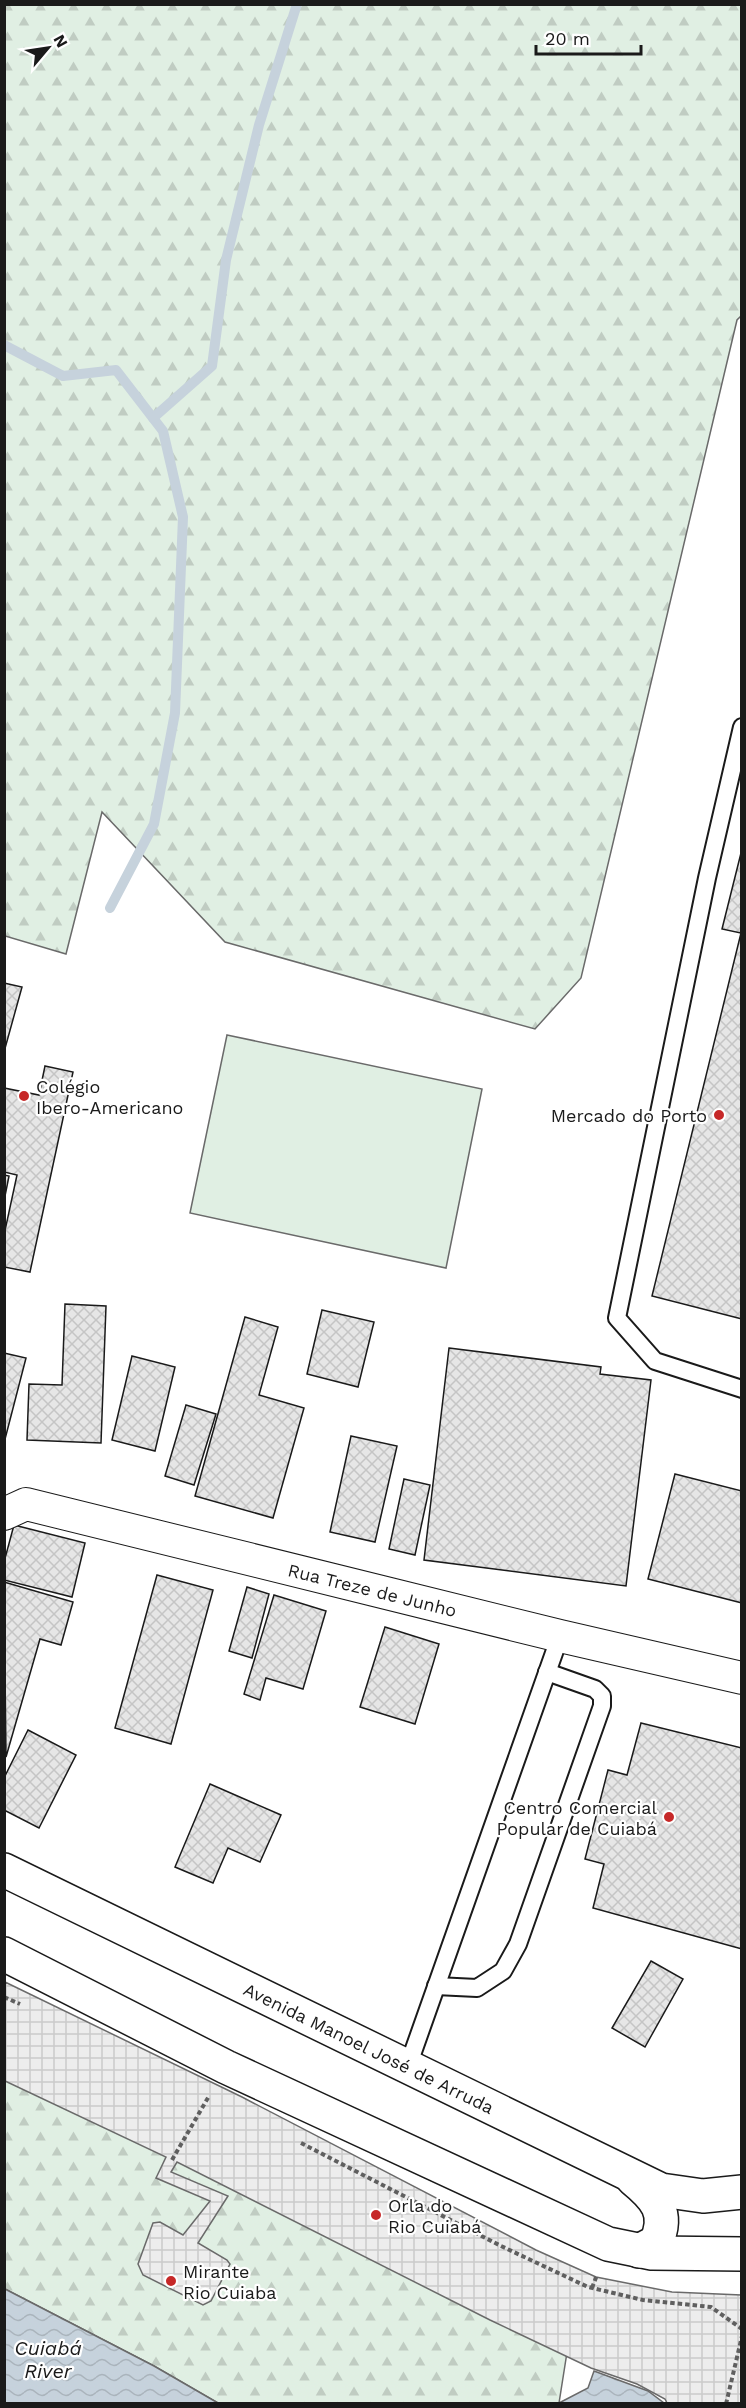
<svg xmlns="http://www.w3.org/2000/svg" width="746" height="2408" viewBox="0 0 746 2408" font-family="'Work Sans',sans-serif">
	<style>
		.forest { fill: url(#forest-firs); stroke: #6a6a6a; stroke-width: 1.5 }
		.green { fill: #e0efe3; stroke: #6a6a6a; stroke-width: 1.5 }
		.plaza { fill: url(#plaza-grid); stroke: #6a6a6a; stroke-width: 1.5 }
		.water { fill: url(#water-waves); stroke: #6a6a6a; stroke-width: 1.5 }
		.lines { fill: none; stroke-linecap: round; stroke-linejoin: round }
		.stream { stroke: #c6d2dc; stroke-width: 10 }
		.building { fill: url(#building-cross-hatch); stroke: #1a1a1a; stroke-width: 1.5 }
		.lane-casing { stroke: #1a1a1a; stroke-width: 20 }
		.street-casing { stroke: #1a1a1a; stroke-width: 34 }
		.primary-casing { stroke: #1a1a1a; stroke-width: 36 }
		.path { stroke: #5f5f5f; stroke-width: 4; stroke-dasharray: 4.5 3; stroke-linecap: butt }
		.lane { stroke: #fff; stroke-width: 16 }
		.street { stroke: #fff; stroke-width: 32 }
		.primary { stroke: #fff; stroke-width: 33 }
		.poi-dot { fill: #c62828; stroke: #fff; stroke-width: 2 }
		.labels { text-anchor: middle; dominant-baseline: central; stroke-width: 4.5; stroke-linejoin: round; paint-order: stroke }
		.poi-label { font-size: 18px; fill: #1a1a1a; stroke: #fff; text-anchor: start }
		.street-label { font-size: 18px; fill: #1a1a1a; stroke: #fff }
		.water-label { font-size: 20px; font-style: italic; fill: #1a1a1a; stroke: #fff }
	</style>
	<defs>
		<pattern id="forest-firs" width="22" height="20" patternUnits="userSpaceOnUse" patternTransform="scale(1.5)"><rect width="22" height="20" fill="#e0efe3"/><path d="M5 1l3.5 6h-7zM16 11l3.5 6h-7z" fill="#c0ccc2"/></pattern>
		<pattern id="plaza-grid" width="8" height="8" patternUnits="userSpaceOnUse" patternTransform="scale(1.5)"><rect width="8" height="8" fill="#ededed"/><path d="M0 4h8M4 0v8" fill="none" stroke="#cbcbcb"/></pattern>
		<pattern id="water-waves" width="16" height="10" patternUnits="userSpaceOnUse" patternTransform="scale(1.5)"><rect width="16" height="10" fill="#c6d2dc"/><path d="M0 5q4-4 8 0t8 0" fill="none" stroke="#aab4bc"/></pattern>
		<pattern id="building-cross-hatch" width="8" height="8" patternUnits="userSpaceOnUse" patternTransform="scale(1.5)"><rect width="8" height="8" fill="#e6e6e6"/><path d="M0 0l8 8M0 8l8-8" fill="none" stroke="#c5c5c5"/></pattern>
	</defs>
	<rect width="100%" height="100%" fill="#fff"/>
	<g class="forest">
		<polygon points="4,5 741,5 741,316 737,320 581,978 535,1029 225,942 102,812 66,954 5,936"/>
		<polygon points="4,2060 568,2346 559,2403 218,2403 154,2366 5,2289"/>
	</g>
	<polygon class="green" points="227,1035 482,1089 446,1268 190,1213"/>
	<polygon class="plaza" points="5,1982 242,2097 536,2250 596,2277 672,2292 741,2295 741,2403 667,2403 665,2399 637,2384 591,2368 490,2320 177,2162 171,2172 228,2196 198,2243 227,2260 230,2264 211,2301 203,2305 143,2275 138,2264 153,2223 160,2222 183,2235 210,2201 156,2178 166,2157 5,2081"/>
	<g class="water">
		<polygon points="5,2289 154,2366 218,2403 5,2403"/>
		<polygon points="594,2371 648,2391 664,2403 559,2403 588,2388"/>
	</g>
	<g class="lines">
		<g class="stream">
			<polyline points="4,345 63,376 116,370 163,431 183,517 175,713 154,824 110,908"/>
			<polyline points="153,418 212,366 226,260 259,125 297,4"/>
		</g>
	</g>
	<g class="building">
		<polygon points="742,849 742,1319 652,1296 741,933 722,929"/>
		<polygon points="4,983 22,987 4,1052"/>
		<polygon points="45,1066 73,1072 30,1272 4,1267 4,1235 17,1175 4,1172 4,1088 39,1095"/>
		<polygon points="4,1175 9,1176 4,1201"/>
		<polygon points="65,1304 106,1306 101,1443 27,1440 29,1384 62,1385"/>
		<polygon points="322,1310 374,1322 358,1387 307,1374"/>
		<polygon points="245,1317 278,1327 259,1395 304,1408 273,1518 195,1496"/>
		<polygon points="449,1348 601,1367 600,1374 651,1380 626,1586 424,1560"/>
		<polygon points="4,1353 26,1358 4,1443"/>
		<polygon points="132,1356 175,1367 155,1451 112,1440"/>
		<polygon points="186,1405 216,1414 194,1485 165,1476"/>
		<polygon points="351,1436 397,1446 375,1542 330,1532"/>
		<polygon points="675,1474 742,1491 742,1603 648,1579"/>
		<polygon points="404,1479 430,1485 415,1555 389,1549"/>
		<polygon points="14,1525 85,1543 72,1597 4,1580 4,1562"/>
		<polygon points="157,1575 213,1590 171,1744 115,1728"/>
		<polygon points="4,1582 73,1602 61,1645 40,1639 6,1757"/>
		<polygon points="247,1587 269,1594 252,1658 229,1651"/>
		<polygon points="274,1595 326,1611 303,1689 266,1678 260,1700 244,1694"/>
		<polygon points="385,1627 439,1644 415,1724 360,1707"/>
		<polygon points="641,1723 742,1748 742,1949 593,1908 604,1864 585,1859 608,1770 627,1775"/>
		<polygon points="28,1730 76,1755 39,1828 4,1810 4,1778"/>
		<polygon points="210,1784 281,1815 260,1862 228,1848 213,1883 175,1867"/>
		<polygon points="651,1961 683,1979 645,2047 612,2028"/>
	</g>
	<g class="lines">
		<defs>
			<g id="lane">
				<polyline points="742,727 707,878 617,1318 655,1361 742,1389"/>
				<polyline points="436,1986 477,1988 503,1971 518,1944 602,1706 602,1696 595,1689 547,1672"/>
				<polyline points="408,2066 560,1636"/>
			</g>
			<g id="street">
				<path id="s1" d="M 4,1514 L 26,1504 L 560,1636 L 742,1678"/>
			</g>
			<g id="primary">
				<path id="s2" d="M 4,1870 L 661,2190 L 703,2196 L 742,2192"/>
				<polyline points="4,1954 226,2067 608,2244 652,2253 742,2254"/>
				<path d="M 633,2179 C 655,2197 670,2213 656,2242 L 639,2251"/>
			</g>
		</defs>
		<use href="#lane" class="lane-casing"/>
		<use href="#street" class="street-casing"/>
		<use href="#primary" class="primary-casing"/>
		<g class="path">
			<polyline points="4,1997 20,2004"/>
			<polyline points="301,2143 501,2246 588,2287 643,2300 711,2307 742,2329"/>
			<polyline points="172,2160 209,2096"/>
			<polyline points="592,2288 597,2275"/>
			<polyline points="726,2404 742,2336"/>
		</g>
		<use href="#lane" class="lane"/>
		<use href="#street" class="street"/>
		<use href="#primary" class="primary"/>
	</g>
	<g class="poi-dot">
		<circle cx="24" cy="1096" r="6"/>
		<circle cx="719" cy="1115" r="6"/>
		<circle cx="669" cy="1817" r="6"/>
		<circle cx="376" cy="2215" r="6"/>
		<circle cx="171" cy="2281" r="6"/>
	</g>
	<g class="labels">
		<g class="poi-label">
			<text x="36" y="1086">Colégio<tspan x="36" dy="21">Ibero-Americano</tspan></text>
			<text x="707" y="1115" text-anchor="end">Mercado do Porto</text>
			<text x="657" y="1807" text-anchor="end">Centro Comercial<tspan x="657" dy="21">Popular de Cuiabá</tspan></text>
			<text x="388" y="2205">Orla do<tspan x="388" dy="21">Rio Cuiabá</tspan></text>
			<text x="183" y="2271">Mirante<tspan x="183" dy="21">Rio Cuiaba</tspan></text>
		</g>
		<g class="street-label">
			<text stroke="none"><textPath href="#s1" startOffset="381">Rua Treze de Junho</textPath></text>
			<text stroke="none"><textPath href="#s2" startOffset="406">Avenida Manoel José de Arruda</textPath></text>
		</g>
		<g class="water-label">
			<text x="48" y="2348">Cuiabá<tspan x="48" dy="23">River</tspan></text>
		</g>
	</g>
	<rect width="746" height="2408" fill="none" stroke="#1a1a1a" stroke-width="12"/>
	<g transform="translate(48 48) rotate(61)" stroke="#ffffff" stroke-width="4.5" paint-order="stroke">
	<path d="M0-4.5L10 22L0 15L-10 22Z" fill="#1a1a1a"/>
	<text y="-9" font-size="16" font-weight="bold" text-anchor="middle" fill="#1a1a1a">N</text>
	</g>
	<path d="M536 45v9h105v-9" fill="none" stroke="#1a1a1a" stroke-width="3"/>
	<text x="545" y="45" font-size="18" fill="#1a1a1a" stroke="#ffffff" stroke-width="4.5" paint-order="stroke">20 m</text>
</svg>
